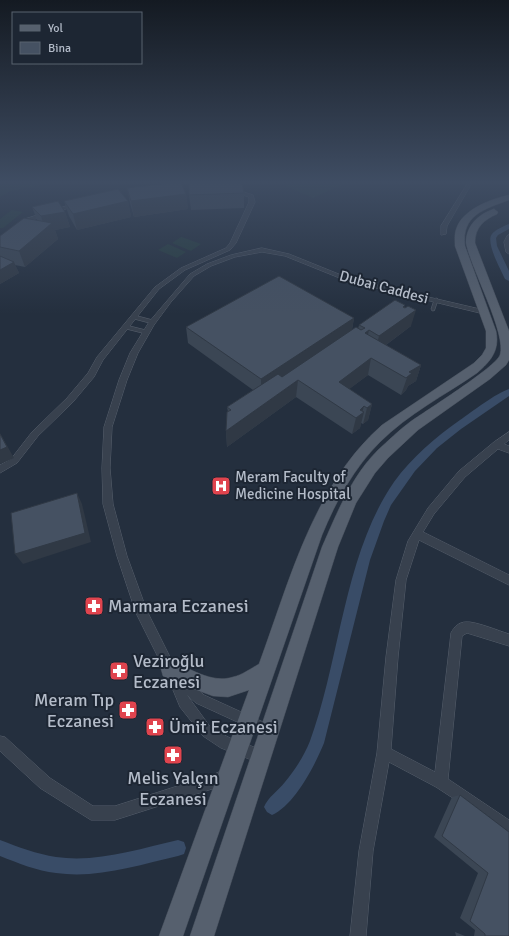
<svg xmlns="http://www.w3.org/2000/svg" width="509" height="936" viewBox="0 0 509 936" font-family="Signika,sans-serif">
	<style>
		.green { fill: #263c3f }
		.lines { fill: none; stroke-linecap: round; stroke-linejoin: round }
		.canal { fill: #394c67; fill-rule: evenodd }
		.lane-casing { stroke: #565f6c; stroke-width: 4.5 }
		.street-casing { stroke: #565f6c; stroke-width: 1 }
		.primary-casing { stroke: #414a57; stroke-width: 1 }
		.lane { stroke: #38414e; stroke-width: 3.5 }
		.street { fill: #38414e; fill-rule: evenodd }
		.primary { fill: #56606e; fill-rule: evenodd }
		.wall { fill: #3b4654 }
		.shaded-wall { fill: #303945 }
		.building { fill: #455162; stroke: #303945 }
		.labels { text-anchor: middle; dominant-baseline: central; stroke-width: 4; stroke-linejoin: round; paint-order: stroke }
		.street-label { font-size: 15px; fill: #b4bcc9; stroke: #1d2633 }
		.poi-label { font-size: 15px; fill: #b4bcc9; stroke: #1d2633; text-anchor: start }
		.near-poi-label { font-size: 18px; fill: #b4bcc9; stroke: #1d2633; text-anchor: start }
	</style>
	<rect width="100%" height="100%" fill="#242f3e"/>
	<g class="green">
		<polygon points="0,183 50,183 11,191 0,197"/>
		<polygon points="280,183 346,183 313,198"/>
		<polygon points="12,210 23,212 3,228 0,228 0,219"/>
		<polygon points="181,237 182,237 201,244 191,251 172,243"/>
		<polygon points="168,244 186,252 177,258 158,250"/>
	</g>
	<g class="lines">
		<g class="canal">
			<path d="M 509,224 L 509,229 L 498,235 L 496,238 L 497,246 L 509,271 L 509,281 L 505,279 C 501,270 485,242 492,234 C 495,230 504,226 509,224 Z"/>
			<path d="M 509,389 L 509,396 L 461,429 L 437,448 L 415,471 L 391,505 L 384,521 L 370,560 L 324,743 C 315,765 295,805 272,815 L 267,812 L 264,807 C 268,797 278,791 285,782 C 295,770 304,756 310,741 C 340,660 344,554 394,482 C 412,457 436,437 460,420 C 472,412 496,393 509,389 Z"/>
			<path d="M 0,840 C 18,847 37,854 56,857 C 97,863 138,849 178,840 L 184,842 L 186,848 L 184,854 L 178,856 C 138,865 97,879 56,873 C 37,871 18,863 0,856 Z"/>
		</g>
		<defs>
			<g id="lane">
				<polyline points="433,309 436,300"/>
				<polyline points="134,317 153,322"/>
				<polyline points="126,327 146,332"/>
			</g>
			<g id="street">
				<polygon points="468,183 472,183 447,226 446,234 441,235 441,226"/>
				<polygon points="234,189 253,195 255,202 236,243 230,250 185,270 159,289 103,360 94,377 73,402 38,436 17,463 0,473 0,465 11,459 32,432 67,398 88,373 97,357 155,287 181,268 226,248 230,243 249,202 249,197 232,192 231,191"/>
				<polygon points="76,203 81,204 29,221 0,243 0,238 25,219"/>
				<polygon points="509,235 509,254 506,252 504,242 507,236"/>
				<polygon points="262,248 289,254 351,279 484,310 487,312 484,314 347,281 285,256 262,252 235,257 211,266 194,276 171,302 154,325 138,353 127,380 112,427 110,468 113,504 127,556 147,611 177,671 181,673 204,695 274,727 276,731 274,735 270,737 196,703 187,695 211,728 230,738 267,752 269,757 267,762 262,764 221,748 203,736 180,707 166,673 136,613 117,556 103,504 102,468 104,427 119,380 130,353 149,322 190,274 207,264 231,255"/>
				<path d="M 509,432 L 509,440 L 504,444 L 509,446 L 509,453 L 498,449 L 465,477 L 434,514 L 423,532 L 509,575 L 509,585 L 419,540 L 406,580 L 398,657 L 391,749 L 435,772 L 451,633 C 454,627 459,622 466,622 C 475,621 499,631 509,634 L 509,646 L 467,633 L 462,636 L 448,779 L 509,820 L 509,835 L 436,787 L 389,762 L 373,851 L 366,936 L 350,936 L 359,851 L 377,753 L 386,657 L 396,580 L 408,541 L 428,508 L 459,471 L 494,442 Z"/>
				<polygon points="0,736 5,737 50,778 93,806 115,806 212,775 226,769 231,771 233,776 231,781 212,789 115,820 91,820 40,788 0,751"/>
			</g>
			<g id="primary">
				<path d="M 509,195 L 509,200 C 485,209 461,215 465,246 L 496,331 C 500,350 491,361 477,373 C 445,395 408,414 380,442 C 354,468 336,501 322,535 L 183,936 L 159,936 L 249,690 L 228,697 L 213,696 L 191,688 L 163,676 L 161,669 L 163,662 L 170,660 C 189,668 212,684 233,677 C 242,675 250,669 259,664 C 290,580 313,486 382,425 L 474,363 L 482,355 L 486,348 L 486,331 L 455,246 C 455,239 454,234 457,227 C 464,209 491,199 509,195 Z"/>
				<path d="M 494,209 L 498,212 L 497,214 C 484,220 475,227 475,243 L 509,331 L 509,360 L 506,365 L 490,379 L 418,430 L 388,458 L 375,473 L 356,503 L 338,547 L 214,936 L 190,936 L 322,547 C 337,513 351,477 378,450 C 388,441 399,430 410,422 C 424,412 496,367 500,355 C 507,334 471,269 466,243 C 466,226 478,214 494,209 Z"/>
			</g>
		</defs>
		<use href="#lane" class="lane-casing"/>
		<use href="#street" class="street-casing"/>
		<use href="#primary" class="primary-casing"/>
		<use href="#lane" class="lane"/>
		<use href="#street" class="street"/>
		<use href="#primary" class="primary"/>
	</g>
	<g class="wall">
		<polygon points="127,188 186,194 188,209 134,217 130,203"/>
		<polygon points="244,193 244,208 191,210 189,195"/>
		<polygon points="64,201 128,201 131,217 77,230 69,216"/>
		<polygon points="32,207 65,212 70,227 55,230 58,239 25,267 15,265 19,273 0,284 0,236 37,220"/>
		<polygon points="405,307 411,326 386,345 421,365 416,381 408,386 406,390 401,395 368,375 349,389 372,404 368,420 363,424 361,423 360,428 352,434 296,397 227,447 226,431 228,412 227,407 253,390 188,343 186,327 354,318 352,330 358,329 359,325"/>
		<polygon points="460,795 509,832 509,936 474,936 475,930 460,918 478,873 434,837 452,797"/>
		<polygon points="455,932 465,936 456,936"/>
	</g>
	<g class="shaded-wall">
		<polygon points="186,194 188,209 134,217 131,201"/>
		<polygon points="128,201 131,217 77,230 73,214"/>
		<polygon points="65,212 70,227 55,230 58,239 25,267 19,251 45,229 41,216"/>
		<polygon points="14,262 19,273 0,284 0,270"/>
		<polygon points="405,305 401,320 416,310 411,326 375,353 379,336 403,307"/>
		<polygon points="354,318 351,335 261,396 261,379"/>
		<polygon points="369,330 365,347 365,333"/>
		<polygon points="371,358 368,375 336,399 339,382"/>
		<polygon points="421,365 416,381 408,386 406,390 401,395 409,372"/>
		<polygon points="298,380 296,397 227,447 226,431"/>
		<polygon points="372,404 368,420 363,424 367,408"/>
		<polygon points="364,406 362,413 364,412 360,428 352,434 356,418 360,410"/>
		<polygon points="0,433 14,458 0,464"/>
		<polygon points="77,493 82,504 91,542 23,564 15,554"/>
	</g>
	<g class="building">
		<polygon points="169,183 181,183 186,194 131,201 127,188"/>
		<polygon points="189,183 242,183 244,193 189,195"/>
		<polygon points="118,189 128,201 73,214 64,201"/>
		<polygon points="58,201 65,212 41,216 32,207"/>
		<polygon points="24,218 52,223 19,251 0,247 0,236"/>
		<polygon points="0,256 14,262 0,270"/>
		<polygon points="279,276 354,318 261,379 186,327"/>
		<polygon points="395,300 405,305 403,307 405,308 408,306 416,310 379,336 369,330 365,333 421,365 409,372 412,373 406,378 371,358 339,382 372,404 367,408 364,406 360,410 364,412 356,418 298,380 226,431 227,412 231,410 227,407 278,374 282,377 356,327 361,330 365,328 359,325"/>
		<polygon points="0,434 7,447 0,450"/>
		<polygon points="77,493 85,533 15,554 11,513"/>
		<polygon points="460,795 509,832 509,936 485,936 485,934 470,921 488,873 442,836"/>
	</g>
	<linearGradient id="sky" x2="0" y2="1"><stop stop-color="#141a22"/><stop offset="0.58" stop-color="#3f4d63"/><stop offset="1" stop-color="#3f4d63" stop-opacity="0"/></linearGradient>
	<rect width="509" height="314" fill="url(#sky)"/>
	<defs>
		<symbol id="hospital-square" viewBox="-11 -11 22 22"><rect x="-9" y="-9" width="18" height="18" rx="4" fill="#e0444e" stroke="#1d2633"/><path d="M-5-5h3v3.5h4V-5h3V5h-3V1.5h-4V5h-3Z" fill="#fff"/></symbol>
		<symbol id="pharmacy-square" viewBox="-11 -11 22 22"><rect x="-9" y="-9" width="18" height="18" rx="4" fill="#e0444e" stroke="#1d2633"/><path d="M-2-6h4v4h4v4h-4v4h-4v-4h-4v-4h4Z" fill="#fff"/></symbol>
	</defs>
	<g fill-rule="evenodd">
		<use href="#hospital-square" x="210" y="475" width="22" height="22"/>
		<use href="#pharmacy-square" x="83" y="595" width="22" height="22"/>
		<use href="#pharmacy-square" x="108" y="660" width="22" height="22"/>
		<use href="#pharmacy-square" x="117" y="699" width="22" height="22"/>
		<use href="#pharmacy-square" x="144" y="716" width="22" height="22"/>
		<use href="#pharmacy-square" x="162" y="744" width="22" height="22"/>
	</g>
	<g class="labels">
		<g class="street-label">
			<text transform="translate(384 287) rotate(15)">Dubai Caddesi</text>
		</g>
		<g class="poi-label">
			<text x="235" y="477">Meram Faculty of<tspan x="235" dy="17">Medicine Hospital</tspan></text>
		</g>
		<g class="near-poi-label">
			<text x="108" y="606">Marmara Eczanesi</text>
			<text x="133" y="661">Veziroğlu<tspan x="133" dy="21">Eczanesi</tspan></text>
			<text x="114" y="700" text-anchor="end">Meram Tıp<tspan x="114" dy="21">Eczanesi</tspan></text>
			<text x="169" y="727">Ümit Eczanesi</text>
			<text x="173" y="778" text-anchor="middle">Melis Yalçın<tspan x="173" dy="21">Eczanesi</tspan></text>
		</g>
	</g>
	<rect x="12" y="12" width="130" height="52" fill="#1d2633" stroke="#59626f"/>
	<rect x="20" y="25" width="20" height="6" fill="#56606e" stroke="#59626f"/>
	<text x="48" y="32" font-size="12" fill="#b4bcc9">Yol</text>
	<rect x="20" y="42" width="20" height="12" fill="#455162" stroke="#59626f"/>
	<text x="48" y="52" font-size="12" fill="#b4bcc9">Bina</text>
</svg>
